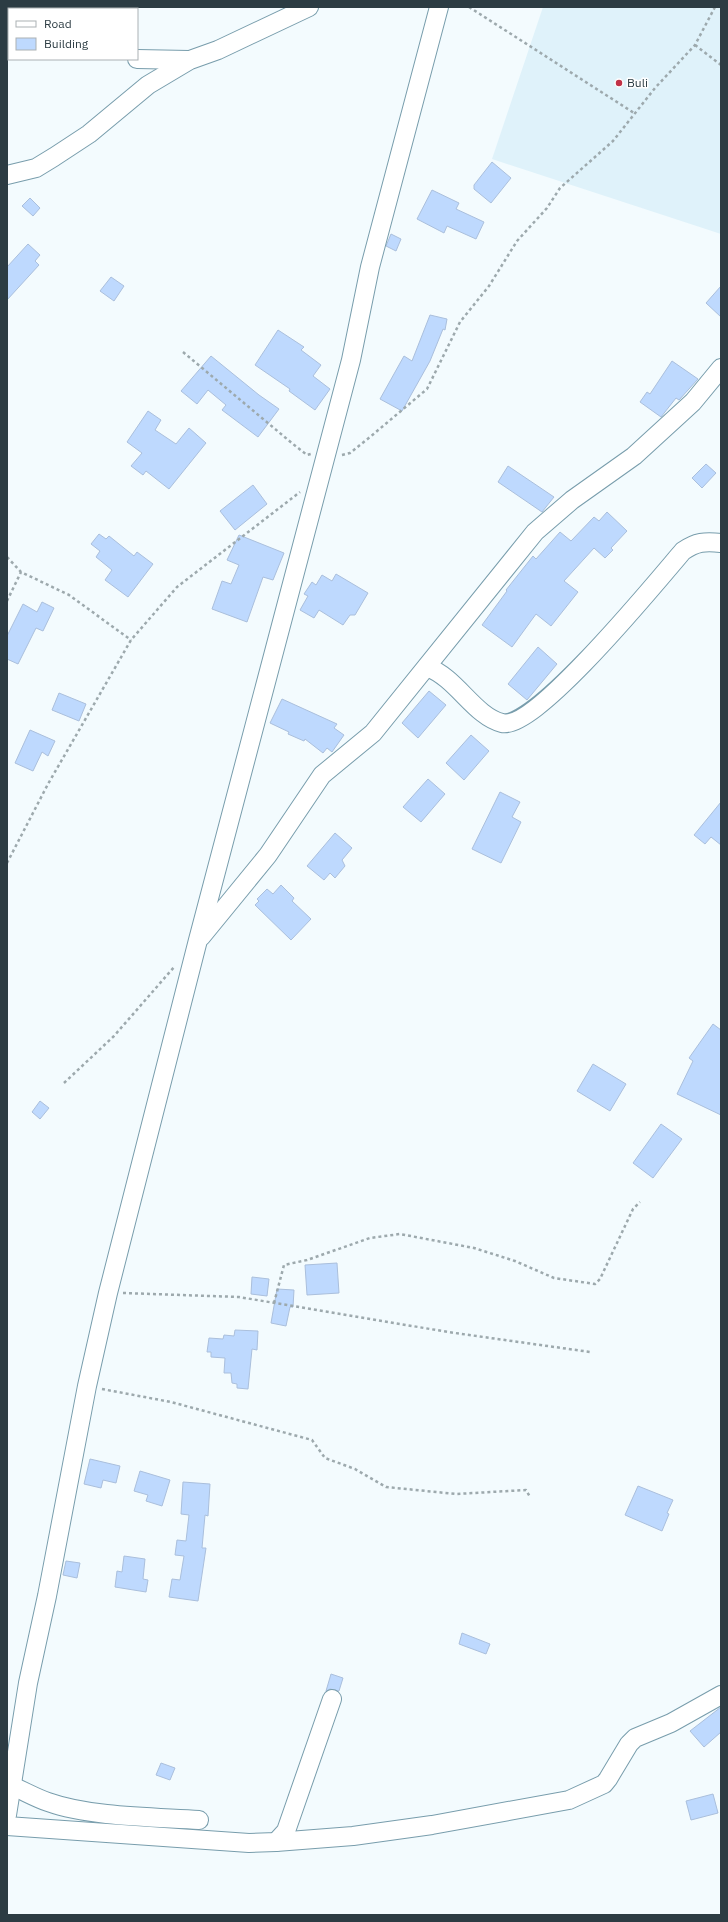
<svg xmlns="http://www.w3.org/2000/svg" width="728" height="1922" font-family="'IBM Plex Sans',sans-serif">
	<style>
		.built { fill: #dff2fa }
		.building { fill: #bed9fe; stroke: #aabfdc }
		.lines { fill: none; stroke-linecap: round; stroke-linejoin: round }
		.minor-casing { stroke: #789dac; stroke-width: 20 }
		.path { stroke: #9da9ad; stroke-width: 2.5; stroke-dasharray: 3 3; stroke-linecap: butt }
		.minor { stroke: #fff; stroke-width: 18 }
		.poi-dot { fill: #c13146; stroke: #fff; stroke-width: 1.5 }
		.labels { text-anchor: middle; stroke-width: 3; stroke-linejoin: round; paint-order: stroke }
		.poi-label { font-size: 12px; fill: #2c3c43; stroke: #fff; text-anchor: start }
	</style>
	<rect width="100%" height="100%" fill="#f3fbfe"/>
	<!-- built -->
	<path class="built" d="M543 7H721V234L492 159Z"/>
	<!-- building -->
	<g class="building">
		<path d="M492 162 511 178 491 203 474 189V185Z"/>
		<path d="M432 190 459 203 456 209 484 222 476 239 447 226 444 233 417 219Z"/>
		<path d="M30 198 40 208 33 216 22 206Z"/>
		<path d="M391 234 401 239 396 251 386 246Z"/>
		<path d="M28 244 40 255 35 261 39 265 7 300V267Z"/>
		<path d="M111 277 124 286 114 301 100 291Z"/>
		<path d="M721 286V317L706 303Z"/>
		<path d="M430 315 447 319 445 330 443 329 430 361 402 411 380 399 404 356 412 361Z"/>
		<path d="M278 330 304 347 301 350 321 365 313 376 330 389 315 410 289 391 290 389 255 365Z"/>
		<path d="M211 356 259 395 279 409 258 437 222 410 226 405 208 390 197 404 181 391Z"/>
		<path d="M672 361 698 379 679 400 676 398 661 417 640 402 647 392 650 394Z"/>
		<path d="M148 411 161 420 155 430 176 444 189 428 206 443 169 489 146 471 143 475 131 466 142 453 127 442Z"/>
		<path d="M706 464 716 473 702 488 692 478Z"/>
		<path d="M508 466 554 497 542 512 498 482Z"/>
		<path d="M253 485 267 504 235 530 220 511Z"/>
		<path d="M607 512 627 531 611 548 613 550 605 558 594 548 564 581 578 592 551 626 536 614 512 647 482 625 507 591 506 590 533 556 536 559 560 532 571 541 594 517 599 521Z"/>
		<path d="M99 534 106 539 109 536 134 556 137 552 153 564 128 597 105 580 112 570 96 557 100 551 91 544Z"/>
		<path d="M239 535 284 553 273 580 263 577 247 622 212 609 222 581 231 584 239 565 227 560Z"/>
		<path d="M336 574 368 593 355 615H350L343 625 319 610 314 618 300 610 308 596 304 594 312 582 316 585 322 575 332 581Z"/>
		<path d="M42 602 54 608 43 631 36 628 18 664 7 659V636L23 604 37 612Z"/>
		<path d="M538 647 557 664 527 700 508 684Z"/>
		<path d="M429 691 446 705 418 738 402 723Z"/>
		<path d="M59 693 86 704 79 721 52 710Z"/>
		<path d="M282 699 337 724 334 728 344 735 332 752 327 748 323 753 305 739 304 741 288 734 289 732 270 723Z"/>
		<path d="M30 730 55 741 48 756 42 752 33 771 15 763Z"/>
		<path d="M471 735 489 751 464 780 446 763Z"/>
		<path d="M428 779 445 794 421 822 403 807Z"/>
		<path d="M500 792 520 802 512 817 521 822 501 863 472 849Z"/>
		<path d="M721 802V845L711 837 705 844 694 835Z"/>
		<path d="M335 833 352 848 342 860 345 866 335 878 330 873 324 880 307 866Z"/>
		<path d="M281 885 294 898 292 901 311 919 291 940 255 905 259 901 257 899 267 889 273 894Z"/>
		<path d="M713 1024 721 1030V1115L677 1094 693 1061 689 1058Z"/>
		<path d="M593 1064 626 1084 610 1111 577 1091Z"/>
		<path d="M40 1101 49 1108 40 1119 32 1112Z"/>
		<path d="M661 1124 682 1139 653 1178 633 1163Z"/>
		<path d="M337 1263 339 1293 307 1295 305 1265Z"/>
		<path d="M252 1277 269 1279 267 1296 251 1294Z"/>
		<path d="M277 1289 294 1290 293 1307H290L286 1326 271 1323Z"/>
		<path d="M235 1330 258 1331 257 1350 252 1349 248 1389 237 1388V1384L232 1383 231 1373H224L225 1358 211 1357V1352H207L209 1338 223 1339 224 1335 234 1336Z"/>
		<path d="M90 1459 120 1466 116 1483 103 1480 101 1488 84 1484Z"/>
		<path d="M140 1471 170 1480 162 1506 146 1501 148 1495 134 1491Z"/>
		<path d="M183 1482 210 1484 208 1516 205 1515 202 1548H206L198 1601 169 1597 172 1579 180 1580 184 1556 175 1555 177 1540 186 1541 189 1515 181 1514Z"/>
		<path d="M638 1486 673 1500 667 1513 669 1514 662 1531 625 1515Z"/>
		<path d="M124 1556 145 1559 143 1579 148 1580 146 1592 115 1587 117 1571 122 1572Z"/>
		<path d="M66 1561 80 1563 77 1578 63 1575Z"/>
		<path d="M462 1633 490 1644 486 1654 459 1644Z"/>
		<path d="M331 1674 343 1678 339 1691 330 1689 326 1691Z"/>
		<path d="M721 1707V1732L704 1747 690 1731Z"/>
		<path d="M161 1763 175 1768 170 1780 156 1775Z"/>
		<path d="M713 1794 718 1813 691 1820 686 1801Z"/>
	</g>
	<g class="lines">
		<!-- minor casing -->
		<g class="minor-casing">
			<g id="minor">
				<path d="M137 59 189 60"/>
				<path d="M7 175 36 168 54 157 89 134 148 85 190 60 218 50 309 7"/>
				<path d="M427 667C457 678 474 716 502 723 535 731 658 580 683 551 696 542 705 541 721 543"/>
				<path d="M201 937 268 855 322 775 373 733 535 532 572 500 634 456 693 402 721 368"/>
				<path d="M12 1786C24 1791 36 1798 48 1802 90 1817 153 1817 199 1820"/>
				<path d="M7 1815 28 1683 47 1596 87 1386 108 1293 198 940 351 360 370 267 439 7"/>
				<path d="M7 1826 249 1843 276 1842 353 1836 432 1825 569 1800 604 1784 608 1779 629 1744 635 1738 671 1723 721 1695"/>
				<path d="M276 1842 286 1831 332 1699"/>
			</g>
		</g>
		<!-- path -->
		<g class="path">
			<path d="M469 7 634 113"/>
			<path d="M695 45 721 65"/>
			<path d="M183 352 293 444 307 455 311 454"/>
			<path d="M342 455 350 453 370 437 427 389 460 322 489 286 517 241 547 208 560 188 613 141 655 88 695 45 715 7"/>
			<path d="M7 557 21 572 69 595 131 640"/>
			<path d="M7 601 21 572"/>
			<path d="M7 863 48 784 131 640 177 587 300 492"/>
			<path d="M64 1083 114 1036 175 966"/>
			<path d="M123 1293 239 1297 448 1332 590 1352"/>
			<path d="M274 1303 284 1265 307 1260 370 1238 400 1234 474 1248 515 1261 554 1278 595 1284 600 1279 633 1209 640 1202"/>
			<path d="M102 1389 171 1402 312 1440 325 1458 355 1469 386 1487 456 1494 526 1490 530 1497"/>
		</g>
		<!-- minor -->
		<use href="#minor" class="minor"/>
	</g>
	<!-- markers -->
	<circle class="poi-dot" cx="619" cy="83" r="4"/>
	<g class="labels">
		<!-- poi labels -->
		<g class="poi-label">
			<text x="627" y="87">Buli</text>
		</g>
	</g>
	<!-- border -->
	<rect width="728" height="1922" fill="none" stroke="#2c3c43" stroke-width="16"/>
	<!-- legend -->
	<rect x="8" y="8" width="130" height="52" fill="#ffffff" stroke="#abb1b4"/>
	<rect x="16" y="21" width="20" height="6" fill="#ffffff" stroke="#abb1b4"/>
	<text x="44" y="28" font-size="12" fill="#2c3c43">Road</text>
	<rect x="16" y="38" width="20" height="12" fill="#bed9fe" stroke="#abb1b4"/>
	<text x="44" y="48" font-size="12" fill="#2c3c43">Building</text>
</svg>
